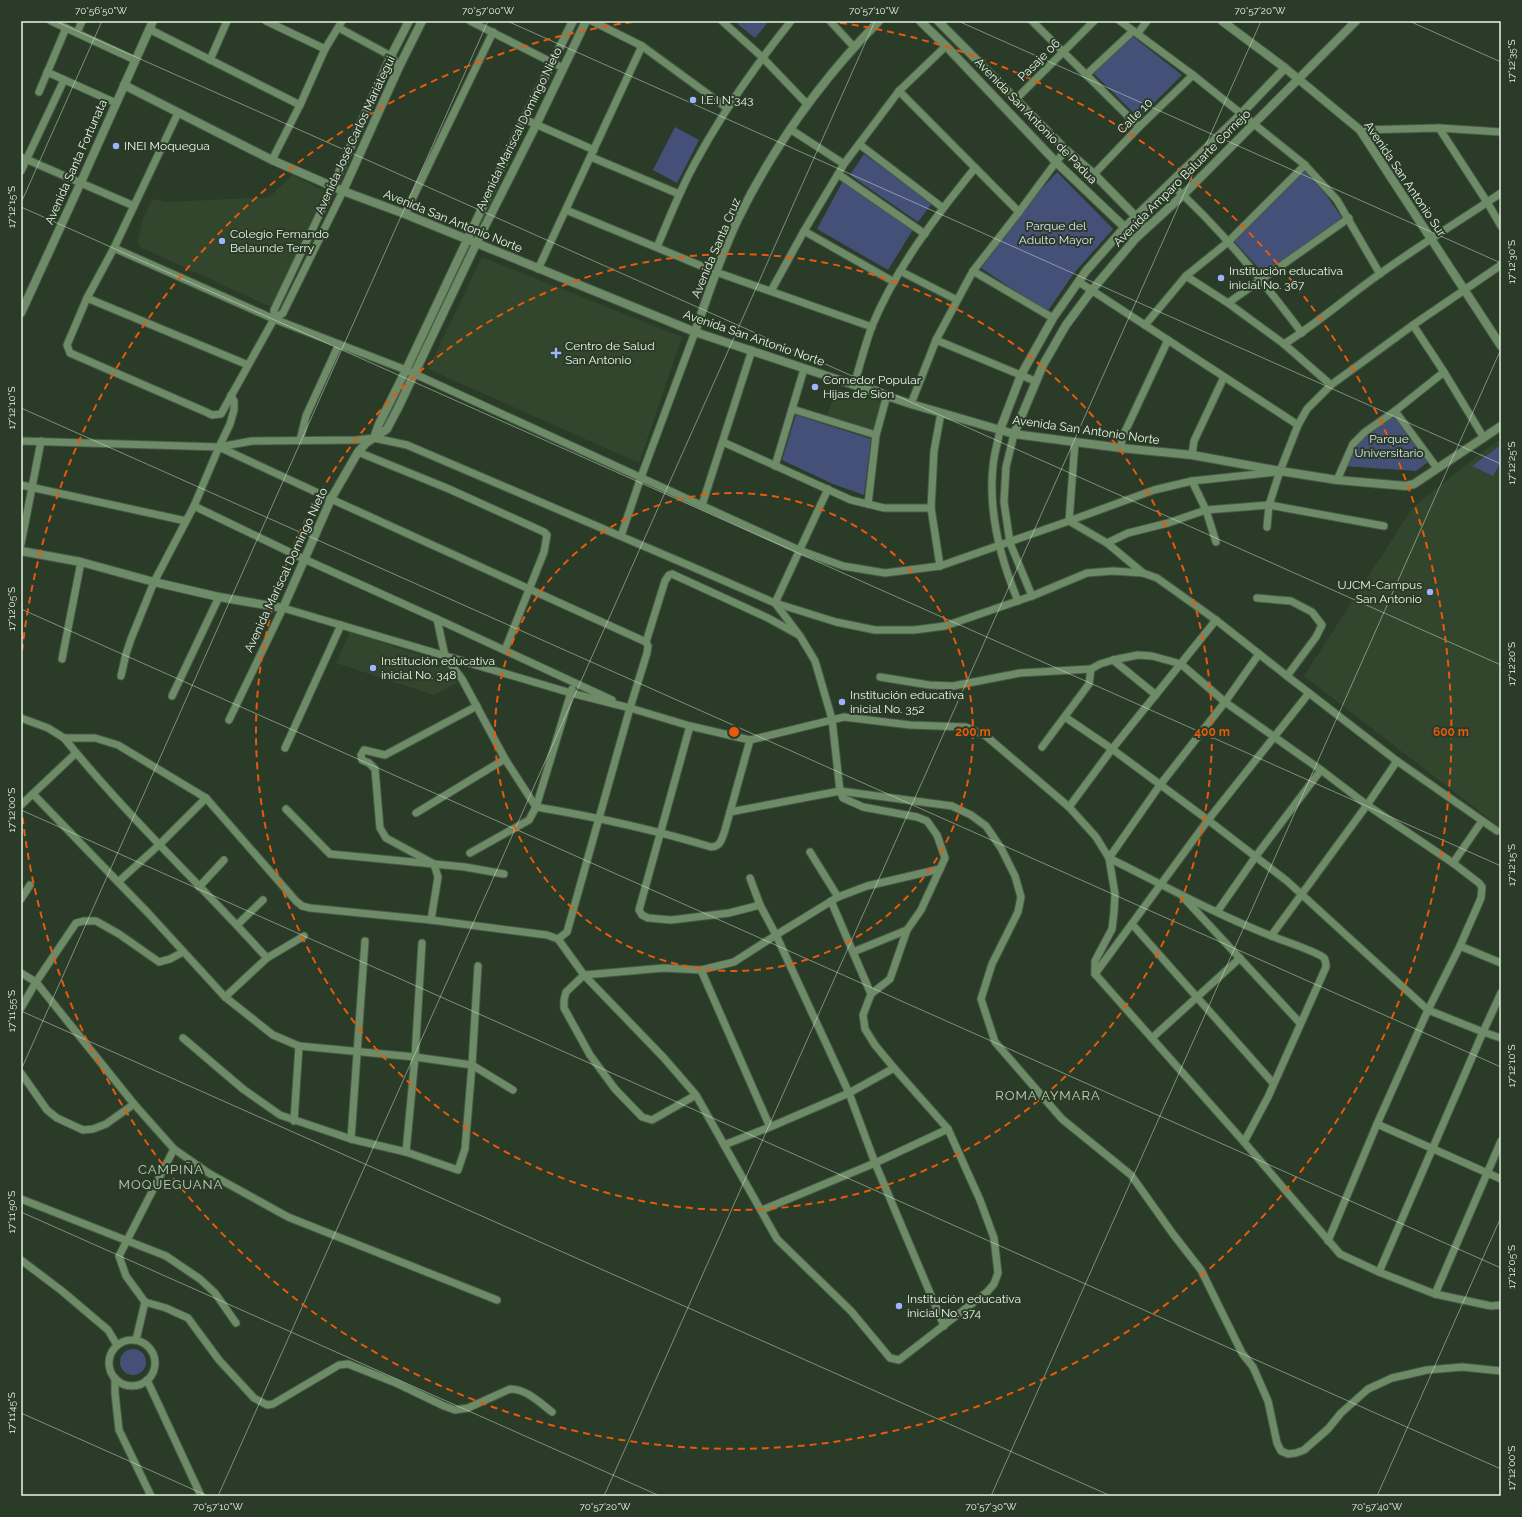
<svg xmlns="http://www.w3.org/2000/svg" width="1522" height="1517" font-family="Raleway,sans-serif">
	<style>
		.built { fill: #31462c }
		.green { fill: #445078 }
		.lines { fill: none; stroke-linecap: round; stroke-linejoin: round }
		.minor-casing { stroke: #495946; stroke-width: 9 }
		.tertiary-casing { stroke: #495946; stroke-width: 10 }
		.minor { stroke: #6c8b66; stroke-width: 7 }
		.tertiary { stroke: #6c8b66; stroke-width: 8 }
		.ticks { fill: none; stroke: #e9f4e7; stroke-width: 1; stroke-opacity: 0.45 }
		.ring { fill: none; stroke: #e8590c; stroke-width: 2; stroke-dasharray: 7 5 }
		.poi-dot { fill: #9db4fd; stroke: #2a3b27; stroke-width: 1.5 }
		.labels { text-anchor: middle; stroke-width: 4; stroke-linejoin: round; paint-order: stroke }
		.street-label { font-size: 12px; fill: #e9f4e7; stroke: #2a3b27 }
		.poi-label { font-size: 12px; fill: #e9f4e7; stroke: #2a3b27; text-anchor: start }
		.park-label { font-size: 12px; fill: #dbe1f1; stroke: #2a3b27 }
		.neighbourhood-label { font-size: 13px; letter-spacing: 1px; fill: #bed2b9; stroke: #2a3b27 }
		.centre { fill: #e8590c; stroke: #2a3b27; stroke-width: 2 }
		.ring-label { font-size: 12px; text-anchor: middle; font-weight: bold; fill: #e8590c; stroke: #2a3b27; stroke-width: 4; stroke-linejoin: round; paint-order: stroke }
		.neatline { fill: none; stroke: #e9f4e7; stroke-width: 1.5 }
		.ticks-label { font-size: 10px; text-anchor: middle; fill: #e9f4e7 }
	</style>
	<rect width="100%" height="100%" fill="#2a3b27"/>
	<!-- built -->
	<g class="built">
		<path d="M293 175 325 191 323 195 325 201 273 304 269 306 142 248 137 243 143 218 153 199 168 202 269 197Z"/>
		<path d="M482 257 682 337 639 463 428 369Z"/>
		<path d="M836 388 882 402 874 431 827 416Z"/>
		<path d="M1501 439V828L1304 676 1413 507 1481 453Z"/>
		<path d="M350 632 451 665 457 683 434 695 336 663Z"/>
	</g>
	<!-- green -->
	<g class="green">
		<path d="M734 21H769L755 38Z"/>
		<path d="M1131 35 1182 75 1139 118 1092 72Z"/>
		<path d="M675 127 699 140 677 183 653 170Z"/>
		<path d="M864 154 932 203 918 222 850 175Z"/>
		<path d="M1302 167 1326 195 1343 219 1264 274 1232 239Z"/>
		<path d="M1057 172 1113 229 1074 273 1047 312 981 268 1019 214Z"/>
		<path d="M844 179 914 228 888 270 817 229Z"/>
		<path d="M1395 414 1428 462 1416 471 1344 466 1354 445 1362 437Z"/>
		<path d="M796 415 871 439 864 495 833 484 782 460Z"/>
		<path d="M1501 445V462L1493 476 1472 466Z"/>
		<circle cx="133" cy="1362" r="13"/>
	</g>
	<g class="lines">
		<!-- minor casing -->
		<g class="minor-casing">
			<g id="minor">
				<path d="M51 21 135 60"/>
				<path d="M266 21 325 49"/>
				<path d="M470 21 563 68"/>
				<path d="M592 21 642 46 727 108"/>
				<path d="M722 21 762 57 807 104"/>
				<path d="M830 21 854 47"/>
				<path d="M1032 21 1139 127"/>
				<path d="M1120 21 1193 75 1305 165 1337 200 1380 274"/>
				<path d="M339 28 391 56 399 67"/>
				<path d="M149 29 300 105"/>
				<path d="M77 33 82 21"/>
				<path d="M1138 33 1147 21"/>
				<path d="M210 60 227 21"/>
				<path d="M47 72 116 103"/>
				<path d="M1086 75 1133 31"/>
				<path d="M899 91 1019 212"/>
				<path d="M39 92 66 28"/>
				<path d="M1016 99 1094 21"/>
				<path d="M178 113 114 248 87 298 67 345 70 353 206 412 212 415 221 414 274 319V310L333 186"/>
				<path d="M524 119 594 150"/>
				<path d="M1439 128 1487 202 1501 226"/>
				<path d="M790 129 844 164"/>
				<path d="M1360 130 1439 128 1501 132"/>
				<path d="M859 144 943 208"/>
				<path d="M21 157 134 206"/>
				<path d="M591 157 679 194"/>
				<path d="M272 160 300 105 325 49 342 21"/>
				<path d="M21 171 64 80"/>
				<path d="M838 174 925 234"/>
				<path d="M1094 174 1139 127 1193 75"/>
				<path d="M1170 183C1220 228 1262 280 1302 333"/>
				<path d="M566 210 716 272 872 327"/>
				<path d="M405 214 493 32"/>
				<path d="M804 231 894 282"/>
				<path d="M657 247C669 219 680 190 695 163 722 113 755 66 791 21"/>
				<path d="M114 248 274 319 406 370 799 550 843 566 885 573 940 566 1069 521 1075 442"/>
				<path d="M538 269 642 46"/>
				<path d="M900 271 957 300"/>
				<path d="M973 271 1053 318"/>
				<path d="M1186 276 1228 303 1284 344 1331 385"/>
				<path d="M1079 282 1298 425"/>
				<path d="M771 291 804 231 844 164 899 91 946 46"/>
				<path d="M87 298 248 365"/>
				<path d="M1228 303 1349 218"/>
				<path d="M274 319 283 313 343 191"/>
				<path d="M1145 325 1186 276 1228 242 1305 165"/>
				<path d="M1413 325 1444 372 1484 438"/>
				<path d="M936 340 1035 381"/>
				<path d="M1284 344C1318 323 1348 296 1381 273 1420 245 1461 220 1501 193"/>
				<path d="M854 385C860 365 865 345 872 326 896 268 936 216 975 168"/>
				<path d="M911 404 936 340 973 271 1019 212 1056 162 1066 150"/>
				<path d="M792 409 876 435"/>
				<path d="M1395 411 1437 468"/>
				<path d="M1000 430C998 442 994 454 993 466 988 513 1000 558 1018 601"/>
				<path d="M1014 434 1006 467 1004 502 1010 543 1032 596"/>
				<path d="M300 440 306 416 339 344"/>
				<path d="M21 441 219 447 252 441 356 440 374 438 407 445 688 565 775 603 836 622 875 630H914L945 626 1032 596 1087 573 1113 571 1143 573 1157 578 1216 620 1287 676 1397 761 1497 831"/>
				<path d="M723 442 851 500 884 508H931"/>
				<path d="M219 447 331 499 646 642 648 646 647 653 630 708 567 932 558 939"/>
				<path d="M1121 448 1122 438 1168 340"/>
				<path d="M358 452 449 489 544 532 547 535 544 552 505 650"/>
				<path d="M1192 455 1194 441 1224 377"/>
				<path d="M775 466 804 369"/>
				<path d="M1337 480 1353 444 1365 432 1395 411 1444 372"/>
				<path d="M1192 481 1206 510 1216 542"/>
				<path d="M21 485 186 521"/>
				<path d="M828 489 775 603 800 636 815 661 832 719 840 791 843 798 863 807 917 817 927 821 937 835 945 858 940 869"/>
				<path d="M868 504 876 435 887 395"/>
				<path d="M702 505 752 350"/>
				<path d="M194 506 304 559 437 619 612 700"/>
				<path d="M1267 527 1269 505 1280 471 1298 425 1307 409 1331 385 1413 325 1501 265"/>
				<path d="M621 536 641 477 695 332"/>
				<path d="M1107 543 1128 533 1168 523 1206 510 1269 505 1384 526"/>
				<path d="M21 544 41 441"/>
				<path d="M940 566 931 508 934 451 941 413"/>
				<path d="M1143 573 1107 543 1069 521 1154 490 1192 481 1276 472"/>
				<path d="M1257 598 1291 601 1312 612 1322 625 1316 637 1287 676"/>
				<path d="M437 619 445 656 462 679 505 759 536 807C596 817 652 829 711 847 721 847 722 838 725 830L750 740"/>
				<path d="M646 642 665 581 669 575 672 574 768 618 797 634"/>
				<path d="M62 659 81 562"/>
				<path d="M1113 660 1156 695"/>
				<path d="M121 676 126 654 131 639 154 582 194 506 219 447 230 424 234 410V401L231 395"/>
				<path d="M880 677 929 685 953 686 1020 673 1091 669"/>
				<path d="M172 696 219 597"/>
				<path d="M1065 717 1112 749 1208 820 1287 881 1428 1010 1483 1032 1501 1038"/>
				<path d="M21 718 48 728 64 738C127 816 200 884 267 958"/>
				<path d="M229 720 283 608 571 693 630 708 690 726 750 740 844 717 910 725 966 727 986 736 1069 807 1096 837 1109 858 1115 894 1114 912 1112 929 1095 961V974L1244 1142 1340 1254 1379 1272 1435 1294 1491 1306 1501 1305"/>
				<path d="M690 726 639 910 642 915 648 918 671 920 729 913 760 905 776 935 849 1093 894 1068"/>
				<path d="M64 738H95L118 745 206 798 296 901 302 906 310 908 431 920 547 935 558 939 584 975 664 1058 696 1095 777 1239 851 1311 890 1358 899 1360 987 1292 994 1284 998 1273 994 1238 980 1200 948 1129 894 1068 875 1045 865 1029 863 1015 871 994 890 979 907 930 921 910 940 869 867 886 838 897 776 935 734 962 701 970 664 968 584 975 566 992 564 1000V1008L590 1055 615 1089 642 1117 652 1120 696 1095"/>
				<path d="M1042 747 1089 684 1091 669 1100 664 1113 660 1138 655 1152 656 1181 664 1225 702 1321 770 1367 805 1453 863 1482 821"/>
				<path d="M285 748 341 625"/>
				<path d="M33 794 149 914 225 997 273 1035 299 1046 415 1057 472 1065 513 1090"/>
				<path d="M21 805 76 753"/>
				<path d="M1069 807 1112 749 1216 620"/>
				<path d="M286 809 330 854 465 867 504 874"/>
				<path d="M730 812 840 791 952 806 971 815 986 826 1001 848 1015 876 1021 897 1018 912 992 964 981 999 995 1042 1062 1119 1131 1175 1173 1234 1201 1270 1242 1353 1253 1367 1268 1401 1277 1443 1281 1451 1288 1454 1296 1453 1304 1450 1328 1429 1341 1413 1368 1389 1392 1378 1427 1370 1462 1367 1501 1371"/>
				<path d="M416 813 505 759"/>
				<path d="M810 852 838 897"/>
				<path d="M470 853 529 820 536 807 572 689"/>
				<path d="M1109 858C1163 885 1217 915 1274 937 1284 941 1318 952 1324 958 1326 961 1326 964 1326 967L1268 1097 1244 1142"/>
				<path d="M1109 858 1160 785 1225 702 1259 654"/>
				<path d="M750 878 760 905"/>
				<path d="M118 882 159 845 206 798"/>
				<path d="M199 887 224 860"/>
				<path d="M1183 897 1300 1023"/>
				<path d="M21 899 30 885"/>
				<path d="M831 901 871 994"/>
				<path d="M1217 912 1256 856 1321 770"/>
				<path d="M431 920 438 877 434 864 386 838 380 828 375 769 369 763 362 760 361 755 364 750 385 755 477 706"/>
				<path d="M1132 924 1273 1083"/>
				<path d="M237 925 263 900"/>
				<path d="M1271 936 1367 805 1397 761"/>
				<path d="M1460 946 1501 963"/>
				<path d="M853 952 907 930"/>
				<path d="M701 970 770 1127 849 1093 875 1163 944 1326"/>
				<path d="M21 973 36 982 134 1104 174 1149 210 1174 288 1217 497 1300"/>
				<path d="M1095 974 1208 820 1309 693"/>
				<path d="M225 997 267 958 304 936"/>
				<path d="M21 1008 36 982 76 923 84 921H96L119 934 159 962 170 959 183 952"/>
				<path d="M183 1038 243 1089 280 1115 351 1139 406 1152 458 1170 465 1149 472 1065 478 966"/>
				<path d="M1152 1038 1240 958"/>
				<path d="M21 1073 47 1110 57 1118 83 1130 93 1129 106 1124 134 1104"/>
				<path d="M294 1121 299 1046"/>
				<path d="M1377 1124 1501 1179"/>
				<path d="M351 1139 365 941"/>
				<path d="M724 1145 770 1127"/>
				<path d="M174 1149 119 1256 126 1276 145 1302 166 1308 188 1318 219 1360 254 1398 267 1405 273 1404 339 1365 348 1364 396 1383 444 1406 455 1410 468 1408 510 1389C527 1389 540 1403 552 1412"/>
				<path d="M406 1152 415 1057 422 943"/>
				<path d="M21 1199 166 1256 200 1279 215 1293 236 1323"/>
				<path d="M762 1210 875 1163 948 1129"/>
				<path d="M1328 1241 1377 1124 1428 1010 1460 946 1481 898 1482 887 1479 883 1453 863"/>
				<path d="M21 1260 62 1291 108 1330 117 1345"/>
				<path d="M1379 1272 1483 1032 1501 993"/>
				<path d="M1435 1294 1501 1141"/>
				<path d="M136 1340 145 1302"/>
				<circle cx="132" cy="1363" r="23"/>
				<path d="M115 1378V1393L119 1430 151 1496"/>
				<path d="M147 1380 201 1496"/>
			</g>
		</g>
		<!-- tertiary casing -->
		<g class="tertiary-casing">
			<g id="tertiary">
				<path d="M920 21 946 46 1056 162 1136 238"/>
				<path d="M938 21 1066 150 1094 174 1146 227"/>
				<path d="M1222 21 1285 68 1360 130 1501 346"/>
				<path d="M124 85 272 160 343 191 405 214 695 332 911 404 1014 434 1121 448 1192 455 1280 471 1337 480 1406 486 1414 484 1501 426"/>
				<path d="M333 186 391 56 409 21"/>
				<path d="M343 191 399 67 422 21"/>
				<path d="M21 313 81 182 153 21"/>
				<path d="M695 332C708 295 720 257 737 221 773 147 821 80 879 21"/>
				<path d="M1000 430 1021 375 1053 318 1086 271 1125 227 1242 113 1285 68"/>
				<path d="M1014 434 1043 365 1066 325 1092 290 1136 238 1183 195 1356 21"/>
				<path d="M374 438 379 424 406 370 524 119 573 21"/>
				<path d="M21 551 81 562 154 582 219 597 283 608 331 499 358 452 366 443 387 429 398 408 476 244 536 125 586 21"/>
			</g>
		</g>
		<!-- minor -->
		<use href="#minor" class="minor"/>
		<!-- tertiary -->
		<use href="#tertiary" class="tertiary"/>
	</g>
	<!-- ticks -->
	<path class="ticks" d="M55 21 1501 665M507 21 1501 464M958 21 1501 263M1409 21 1501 62M21 203 102 21M21 207 1501 866M21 408 1501 1067M21 609 1501 1268M21 810 1501 1469M21 1011 1111 1496M21 1070 488 21M21 1212 660 1496M21 1413 208 1496M218 1496 875 21M604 1496 1261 21M991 1496 1501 349M1377 1496 1501 1217"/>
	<!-- distance rings -->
	<g class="ring">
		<circle cx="734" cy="732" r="239"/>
		<circle cx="734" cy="732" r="478"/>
		<path d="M22 651A717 717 0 0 1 640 21M828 21A717 717 0 1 1 22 813"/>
	</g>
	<!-- markers -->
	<g class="poi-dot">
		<circle cx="693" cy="100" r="4"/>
		<circle cx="116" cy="146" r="4"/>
		<circle cx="222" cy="241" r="4"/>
		<circle cx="1221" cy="278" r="4"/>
		<path d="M554 347h4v4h4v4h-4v4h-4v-4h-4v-4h4z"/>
		<circle cx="815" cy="387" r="4"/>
		<circle cx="1430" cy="592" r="4"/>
		<circle cx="373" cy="668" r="4"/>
		<circle cx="842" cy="702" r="4"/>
		<circle cx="899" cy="1306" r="4"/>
	</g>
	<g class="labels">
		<!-- street labels -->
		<g class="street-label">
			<text transform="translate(1039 60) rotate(-45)" y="4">Pasaje 06</text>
			<text transform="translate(1135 116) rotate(-45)" y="4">Calle 10</text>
			<text transform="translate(1036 121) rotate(46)" y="4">Avenida San Antonio de Padua</text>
			<text transform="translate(519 129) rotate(-64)" y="4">Avenida Mariscal Domingo Nieto</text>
			<text transform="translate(355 135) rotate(-65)" y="4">Avenida José Carlos Mariátegui</text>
			<text transform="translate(76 162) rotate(-66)" y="4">Avenida Santa Fortunata</text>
			<text transform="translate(1182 178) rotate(-45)" y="4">Avenida Amparo Baluarte Cornejo</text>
			<text transform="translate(1405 179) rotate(56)" y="4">Avenida San Antonio Sur</text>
			<text transform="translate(453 221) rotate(22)" y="4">Avenida San Antonio Norte</text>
			<text transform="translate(716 248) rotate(-67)" y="4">Avenida Santa Cruz</text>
			<text transform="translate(754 338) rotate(19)" y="4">Avenida San Antonio Norte</text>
			<text transform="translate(1086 430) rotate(8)" y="4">Avenida San Antonio Norte</text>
			<text transform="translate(286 570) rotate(-65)" y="4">Avenida Mariscal Domingo Nieto</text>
		</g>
		<!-- poi labels -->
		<g class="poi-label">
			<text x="701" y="104">I.E.I N°343</text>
			<text x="124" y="150">INEI Moquegua</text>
			<text x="230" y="238">Colegio Fernando<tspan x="230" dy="14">Belaunde Terry</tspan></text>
			<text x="1229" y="275">Institución educativa<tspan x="1229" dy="14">inicial No. 367</tspan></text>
			<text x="565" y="350">Centro de Salud<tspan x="565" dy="14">San Antonio</tspan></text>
			<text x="823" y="384">Comedor Popular<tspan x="823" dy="14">Hijas de Sion</tspan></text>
			<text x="1422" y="589" text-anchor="end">UJCM-Campus<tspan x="1422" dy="14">San Antonio</tspan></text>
			<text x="381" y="665">Institución educativa<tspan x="381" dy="14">inicial No. 348</tspan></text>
			<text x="850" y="699">Institución educativa<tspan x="850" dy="14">inicial No. 352</tspan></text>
			<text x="907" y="1303">Institución educativa<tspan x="907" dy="14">inicial No. 374</tspan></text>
		</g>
		<!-- park labels -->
		<g class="park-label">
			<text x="1056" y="230">Parque del<tspan x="1056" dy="14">Adulto Mayor</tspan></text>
			<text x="1389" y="443">Parque<tspan x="1389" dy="14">Universitario</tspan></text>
		</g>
		<!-- neighbourhood labels -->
		<g class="neighbourhood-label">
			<text x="1048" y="1100">ROMA AYMARA</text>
			<text x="171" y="1174">CAMPIÑA<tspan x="171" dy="15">MOQUEGUANA</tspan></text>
		</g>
	</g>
	<circle cx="734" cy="732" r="6" class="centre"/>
	<g class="ring-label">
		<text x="973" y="736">200 m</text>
		<text x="1212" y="736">400 m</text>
		<text x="1451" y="736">600 m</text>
	</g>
	<!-- border -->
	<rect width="1522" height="1517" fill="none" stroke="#2a3b27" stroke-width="44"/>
	<rect x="22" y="22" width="1478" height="1473" class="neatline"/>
	<g class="ticks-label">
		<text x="101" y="14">70°56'50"W</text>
		<text x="488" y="14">70°57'00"W</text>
		<text x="874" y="14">70°57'10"W</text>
		<text x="1260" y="14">70°57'20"W</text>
		<text transform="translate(1511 61) rotate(-90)" y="4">17°12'35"S</text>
		<text transform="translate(11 207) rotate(-90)" y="4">17°12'15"S</text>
		<text transform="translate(1511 262) rotate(-90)" y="4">17°12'30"S</text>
		<text transform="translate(11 408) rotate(-90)" y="4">17°12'10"S</text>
		<text transform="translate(1511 463) rotate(-90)" y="4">17°12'25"S</text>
		<text transform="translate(11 609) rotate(-90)" y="4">17°12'05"S</text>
		<text transform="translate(1511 664) rotate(-90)" y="4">17°12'20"S</text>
		<text transform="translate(11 810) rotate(-90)" y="4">17°12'00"S</text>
		<text transform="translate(1511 865) rotate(-90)" y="4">17°12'15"S</text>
		<text transform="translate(11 1011) rotate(-90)" y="4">17°11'55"S</text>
		<text transform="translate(1511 1066) rotate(-90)" y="4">17°12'10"S</text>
		<text transform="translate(11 1212) rotate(-90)" y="4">17°11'50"S</text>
		<text transform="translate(1511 1267) rotate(-90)" y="4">17°12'05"S</text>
		<text transform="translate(11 1413) rotate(-90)" y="4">17°11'45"S</text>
		<text transform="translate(1511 1468) rotate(-90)" y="4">17°12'00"S</text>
		<text x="218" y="1510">70°57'10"W</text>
		<text x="605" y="1510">70°57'20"W</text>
		<text x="991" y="1510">70°57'30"W</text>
		<text x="1377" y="1510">70°57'40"W</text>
	</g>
</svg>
